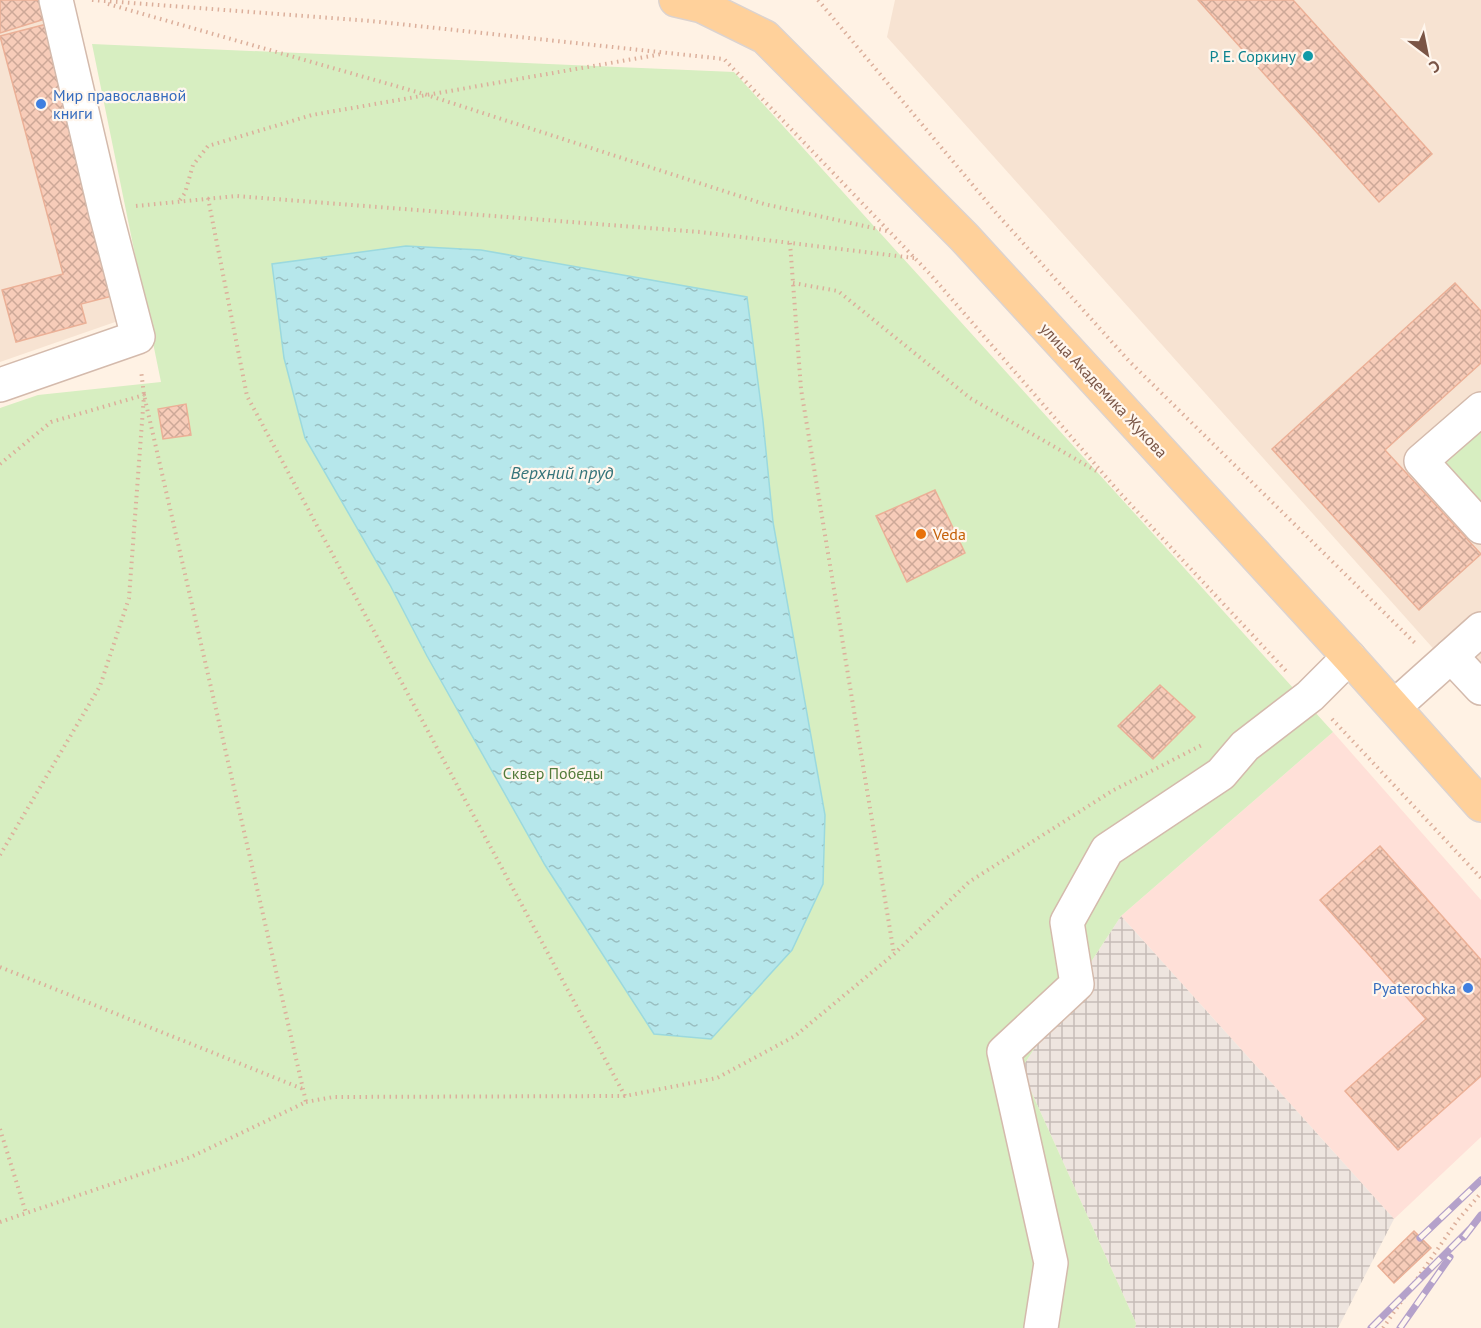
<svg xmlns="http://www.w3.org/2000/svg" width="1481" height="1328" font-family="'PT Sans',sans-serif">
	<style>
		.residential { fill: #f7e3d2 }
		.commercial { fill: #ffe0d8 }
		.industrial { fill: url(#industrial-grid) }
		.green { fill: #d7eec1 }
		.water { fill: url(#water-ripples); stroke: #9bd9de; stroke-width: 1.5 }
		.building { fill: url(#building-cross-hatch); stroke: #ebb097; stroke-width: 1.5 }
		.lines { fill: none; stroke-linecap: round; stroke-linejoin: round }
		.minor-casing { stroke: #d4baac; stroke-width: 36 }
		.major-casing { stroke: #dcd3cf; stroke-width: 36 }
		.path { stroke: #dcaf9b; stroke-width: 4; stroke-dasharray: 1.5 4.5; stroke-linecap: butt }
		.minor { stroke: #fff; stroke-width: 33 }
		.major { stroke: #ffd19b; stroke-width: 33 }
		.rail-casing { stroke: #b4a1ca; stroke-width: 7 }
		.rail { stroke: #fff6ed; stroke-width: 4.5; stroke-dasharray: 14; stroke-linecap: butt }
		.culture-dot { fill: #0f9aa8; stroke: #fff6ed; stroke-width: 2 }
		.shop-dot { fill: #3f7fe0; stroke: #fff6ed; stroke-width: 2 }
		.food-dot { fill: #e8710a; stroke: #fff6ed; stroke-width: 2 }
		.labels { text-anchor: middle; stroke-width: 4.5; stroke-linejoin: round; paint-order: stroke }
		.culture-label { font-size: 16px; fill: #0d838f; stroke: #fff6ed; text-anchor: end }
		.shop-label { font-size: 16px; fill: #366cbe; stroke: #fff6ed; text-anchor: start }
		.street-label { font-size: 16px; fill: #7a5546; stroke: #fff6ed }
		.food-label { font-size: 16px; fill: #c56008; stroke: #fff6ed; text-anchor: start }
		.park-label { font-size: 16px; fill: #537b3b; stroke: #fff6ed }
		.water-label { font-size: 18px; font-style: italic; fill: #35747a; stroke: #fff6ed }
	</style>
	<defs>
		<pattern id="industrial-grid" width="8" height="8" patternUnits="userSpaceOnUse" patternTransform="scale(1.5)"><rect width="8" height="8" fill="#eee5df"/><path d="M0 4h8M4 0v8" fill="none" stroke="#c6bcb7"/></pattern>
		<pattern id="water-ripples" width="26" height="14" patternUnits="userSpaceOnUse" patternTransform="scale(1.5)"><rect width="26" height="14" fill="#b6e7eb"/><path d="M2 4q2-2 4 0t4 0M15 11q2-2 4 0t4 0" fill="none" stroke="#99bec0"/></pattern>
		<pattern id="building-cross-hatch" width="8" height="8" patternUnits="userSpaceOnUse" patternTransform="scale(1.5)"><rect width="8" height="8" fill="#f7ccb9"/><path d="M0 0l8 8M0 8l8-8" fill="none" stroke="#cda898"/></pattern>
	</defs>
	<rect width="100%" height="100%" fill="#fff2e4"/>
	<!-- residential -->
	<g class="residential">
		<path d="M0 0H62L141 313 0 362Z"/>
		<path d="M895 0H1481V702L887 37Z"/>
	</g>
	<!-- commercial -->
	<path class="commercial" d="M1333 732 1481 900V1137L1394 1219 1121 916Z"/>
	<!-- industrial -->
	<path class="industrial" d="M1121 916 1394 1219 1338 1328H1135L1136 1323 1021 1069Z"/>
	<!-- green -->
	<g class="green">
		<path d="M92 44 734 72 1333 732 1121 916 1021 1069 1136 1323 1135 1328H0V408L38 395 161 382Z"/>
		<path d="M1481 420V516L1433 464Z"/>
	</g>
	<!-- water -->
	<path class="water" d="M406 246 481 250 747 297 763 421 773 522 825 815 823 884 792 950 711 1039 654 1034 545 865 427 656 390 585 305 438 284 358 272 264Z"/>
	<!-- building -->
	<g class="building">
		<path d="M0 0H39L45 19 0 33Z"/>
		<path d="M1198 0H1293L1432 154 1379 202Z"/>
		<path d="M47 24 120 294 81 304 86 323 16 342 2 290 63 274 0 36Z"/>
		<path d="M1455 283 1481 311V363L1385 450 1481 554 1419 610 1272 449Z"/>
		<path d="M186 404 191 435 163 439 158 409Z"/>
		<path d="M935 490 965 553 907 582 876 516Z"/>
		<path d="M1160 685 1195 717 1153 759 1118 726Z"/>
		<path d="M1380 846 1481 960V1076L1398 1150 1345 1091 1426 1019 1320 900Z"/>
		<path d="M1414 1231 1431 1248 1394 1283 1378 1266Z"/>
	</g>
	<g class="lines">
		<!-- minor casing -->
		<g class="minor-casing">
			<g id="minor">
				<path d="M0 385 138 337 105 210 56 0"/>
				<path d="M1481 409 1421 461 1481 527"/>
				<path d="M1451 656 1481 688"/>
				<path d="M1394 707 1481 629"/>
				<path d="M1041 1328 1051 1263 1004 1052 1077 984 1067 922 1107 850 1221 774 1245 746 1310 696 1349 657"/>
			</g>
		</g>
		<!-- major casing -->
		<g class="major-casing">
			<path id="major" d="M676 0 702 6 765 37 964 237 1349 657 1481 805"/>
		</g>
		<!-- path -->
		<g class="path">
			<path d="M92 0 371 21 724 59 930 274 1120 493 1287 672"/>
			<path d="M818 0 997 214 1129 361 1417 645"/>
			<path d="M108 4 424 94 764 204 887 231"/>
			<path d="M208 198 247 396 625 1096"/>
			<path d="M180 200 185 193 193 165 208 146 312 115 662 54"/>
			<path d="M136 206 236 196 700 232 914 258"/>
			<path d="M790 243 801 389 894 954"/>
			<path d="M793 283 838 291 970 398 1100 473"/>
			<path d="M0 464 51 422 144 395 129 598 100 686 0 855"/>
			<path d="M1332 719 1481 878"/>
			<path d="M0 967 303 1089"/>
			<path d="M306 1102 333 1097 625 1096 717 1078 795 1036 894 954 969 882 1112 791 1202 745"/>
			<path d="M0 1129 26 1213"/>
			<path d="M0 1222 191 1157 306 1102 144 395 141 370"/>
			<path d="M1383 1328 1457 1221 1481 1193"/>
		</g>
		<!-- minor -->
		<use href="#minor" class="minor"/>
		<!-- major -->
		<use href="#major" class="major"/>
		<!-- rail casing -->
		<g class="rail-casing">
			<g id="rail">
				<path d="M1464 1237 1481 1215"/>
				<path d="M1420 1238 1481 1180"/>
				<path d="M1371 1328 1469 1230"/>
				<path d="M1400 1328 1450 1257"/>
			</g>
		</g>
		<!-- rail -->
		<use href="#rail" class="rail"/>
	</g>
	<!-- markers -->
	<circle class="culture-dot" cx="1308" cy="56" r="6"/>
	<g class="shop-dot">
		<circle cx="41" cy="104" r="6"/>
		<circle cx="1468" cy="988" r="6"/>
	</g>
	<circle class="food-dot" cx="921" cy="534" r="6"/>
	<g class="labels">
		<!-- culture labels -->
		<g class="culture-label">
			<text x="1296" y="62">Р. Е. Соркину</text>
		</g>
		<!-- shop labels -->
		<g class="shop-label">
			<text x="53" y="101">Мир православной<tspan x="53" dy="18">книги</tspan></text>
			<text x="1456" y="994" text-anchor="end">Pyaterochka</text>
		</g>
		<!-- street labels -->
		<g class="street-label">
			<text transform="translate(1104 390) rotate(47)" y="6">улица Академика Жукова</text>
		</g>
		<!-- food labels -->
		<g class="food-label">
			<text x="933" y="540">Veda</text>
		</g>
		<!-- park labels -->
		<g class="park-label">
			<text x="553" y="779">Сквер Победы</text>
		</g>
		<!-- water labels -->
		<g class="water-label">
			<text x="562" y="479">Верхний пруд</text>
		</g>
	</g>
	<!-- north arrow -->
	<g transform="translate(1427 54) rotate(148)" stroke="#fff6ed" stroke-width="4.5" paint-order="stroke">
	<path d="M0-4.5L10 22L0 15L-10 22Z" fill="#7a5546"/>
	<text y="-9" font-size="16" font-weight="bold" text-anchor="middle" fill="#7a5546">С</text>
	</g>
</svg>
